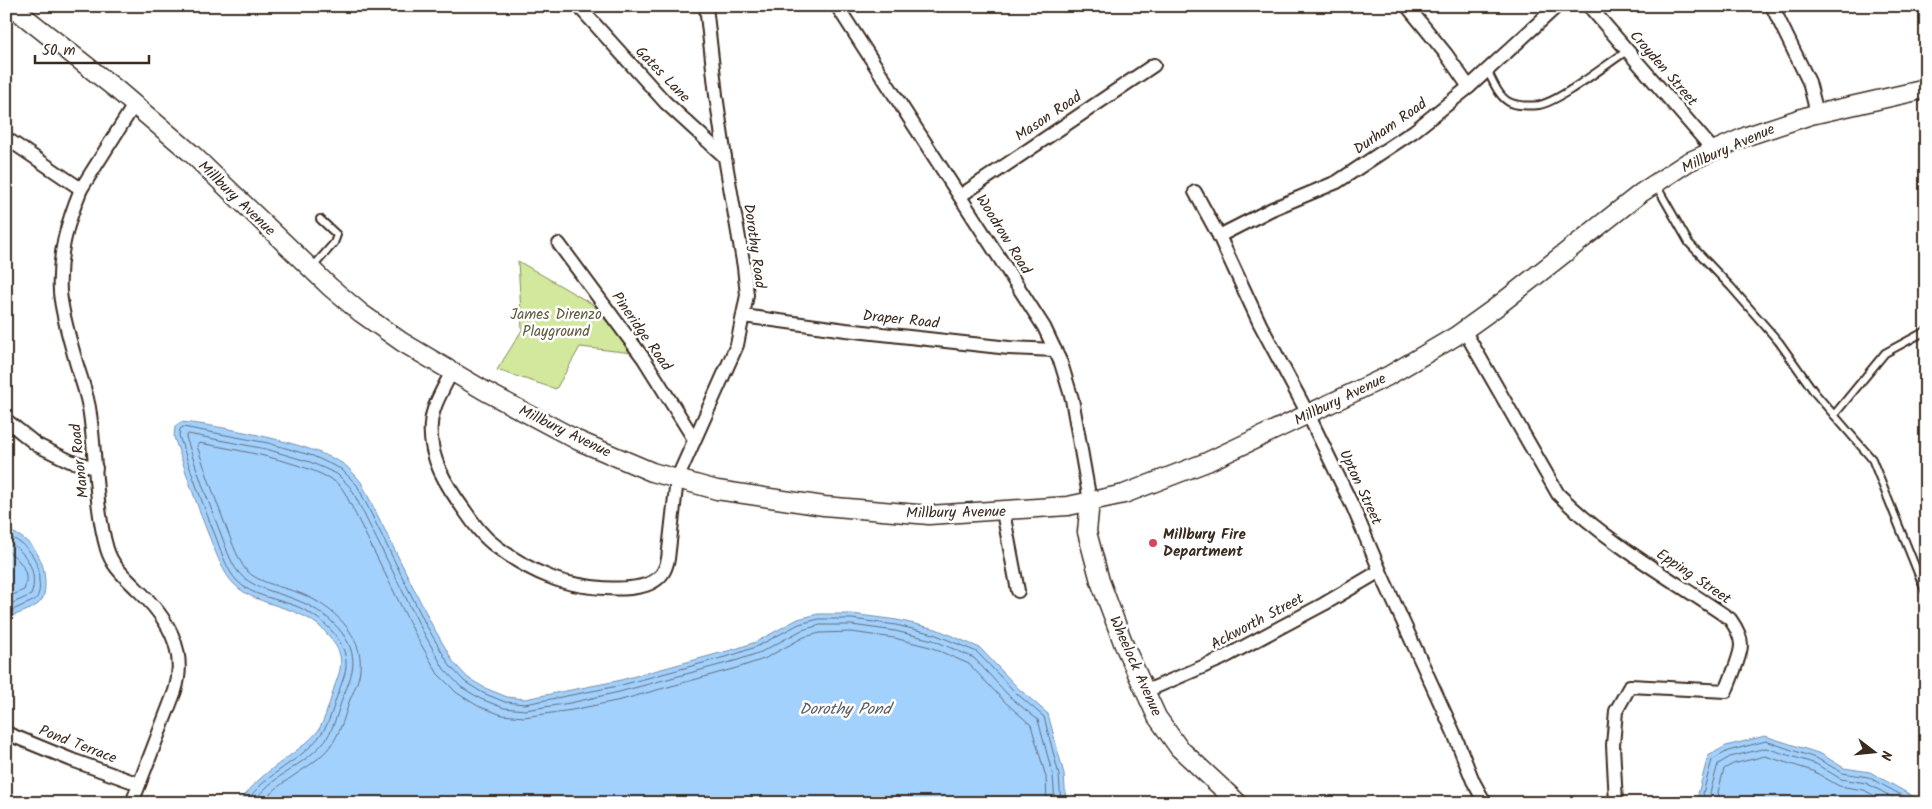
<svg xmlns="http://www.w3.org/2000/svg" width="1932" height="809" font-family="Kalam,sans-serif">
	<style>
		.green { fill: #d1e89d; stroke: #86895e }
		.water { fill: #a2d1fe; stroke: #798ea4 }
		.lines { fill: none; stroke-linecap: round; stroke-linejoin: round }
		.shore { stroke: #646d78; stroke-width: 1 }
		.lane-casing { stroke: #3b2a1e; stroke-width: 10 }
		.street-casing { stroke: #3b2a1e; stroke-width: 16 }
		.secondary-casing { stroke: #3b2a1e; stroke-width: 21 }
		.lane { stroke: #fff; stroke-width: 6 }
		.street { stroke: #fff; stroke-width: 12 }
		.secondary { stroke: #fff; stroke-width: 18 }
		.poi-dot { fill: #d1495b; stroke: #fff; stroke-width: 2 }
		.labels { text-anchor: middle; stroke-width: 5; stroke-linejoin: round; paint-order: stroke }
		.street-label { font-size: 15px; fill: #3b2a1e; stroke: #fff }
		.park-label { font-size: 15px; fill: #605a3e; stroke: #fff }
		.poi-label { font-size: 15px; font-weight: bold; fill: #3b2a1e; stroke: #fff; text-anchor: start }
		.water-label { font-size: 16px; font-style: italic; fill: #5a5c61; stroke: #fff }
	</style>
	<rect width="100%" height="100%" fill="#fff"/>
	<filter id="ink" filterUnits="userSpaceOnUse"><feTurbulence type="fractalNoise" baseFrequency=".02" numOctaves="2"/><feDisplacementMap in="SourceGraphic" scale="10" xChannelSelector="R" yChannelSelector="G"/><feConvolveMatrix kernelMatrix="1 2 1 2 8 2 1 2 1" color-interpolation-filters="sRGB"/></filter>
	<g filter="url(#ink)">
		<!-- green -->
		<path class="green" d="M518 261 592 304 633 353 580 347 556 389 497 370 522 330Z"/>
		<!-- water -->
		<g class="water">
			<path d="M181 422C219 425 314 444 345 465 351 470 356 476 361 482L431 623 454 663 468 678 485 688 507 697 525 699 617 681 735 649 756 642 798 619 818 614H852L897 620 936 629 980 648 1018 688 1048 714 1064 774 1066 803H240C253 781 272 769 292 754 301 747 311 740 318 731 326 718 330 700 335 685 343 664 344 655 329 636 303 603 258 609 234 584 223 573 217 555 211 541 197 507 186 472 174 437L175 426Z"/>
			<path d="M6 529C31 540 44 555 45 582 45 589 45 599 38 604 29 611 17 614 6 618Z"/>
			<path d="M1765 736 1821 754 1844 768 1870 772 1925 803H1701L1698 794 1708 756 1726 746Z"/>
		</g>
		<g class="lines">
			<!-- shore -->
			<g class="shore">
				<path d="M6 535C27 544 39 557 39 581 40 587 40 594 35 600L6 613"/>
				<path d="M6 541C27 551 39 573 31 595L6 606"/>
				<path d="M6 550C20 559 31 572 24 590L6 598"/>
				<path d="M246 803C265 772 303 761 321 734 329 724 332 711 336 699 339 689 345 677 346 667 348 638 319 616 296 606 278 599 251 596 237 581 227 570 222 554 217 540 203 506 191 471 179 436L180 429 183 427 268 443 313 456 341 469 357 485 426 625 450 666 465 682 483 693 505 702 525 704 618 686 736 654 758 646 799 624 819 619H852L896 625 934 634 977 652 1015 692 1044 717 1059 775 1061 803"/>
				<path d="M253 803C271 774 308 765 327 738 334 726 338 712 342 699 346 690 350 680 352 671 359 638 324 611 299 601 281 593 258 590 243 577 232 568 227 550 222 537 209 504 197 471 186 437L188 434 266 449 310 462 337 474 351 488 421 628 444 669 461 687 481 699 504 708 525 710 570 703 619 692 738 660 761 652 802 630 820 625H852L895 631 933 640 974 658 1010 697 1038 720 1053 776 1055 803"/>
				<path d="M262 803C281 777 317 768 334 741 341 729 345 716 349 702 353 692 359 681 360 670 364 634 331 606 302 594 285 587 259 584 246 570 238 559 233 545 228 532 217 504 207 475 197 446L199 443C234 449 305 462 334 481 339 484 342 488 345 493L414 632 438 674 457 693 478 706 502 715 524 717 572 710 621 700 740 667 764 659 804 637 820 633 851 632 894 638 930 647 969 664 1005 702 1031 725 1046 777 1047 803"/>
				<path d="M1706 803 1703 793 1712 760 1728 751 1766 741 1818 759 1843 773 1868 777 1916 803"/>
				<path d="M1712 803 1710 793 1718 764 1730 757 1766 748 1816 764 1841 779 1866 783 1903 803"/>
				<path d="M1720 803 1718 792 1724 769 1733 764 1765 756 1813 771 1839 786 1864 790 1887 803"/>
			</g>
			<!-- lane casing -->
			<g class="lane-casing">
				<g id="lane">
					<path d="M1487 70C1493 81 1498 96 1509 102 1516 106 1531 106 1539 105 1559 102 1608 63 1627 51"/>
					<path d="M1656 185 1689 243 1731 287 1779 342 1815 393 1872 459 1926 593"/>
					<path d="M312 268 334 243 337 235 320 219"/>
					<path d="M1834 415 1885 353 1926 331"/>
				</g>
			</g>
			<!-- street casing -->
			<g class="street-casing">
				<g id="street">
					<path d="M837 6 1044 327 1061 363 1072 399 1090 501"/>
					<path d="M1407 6 1446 54 1469 87"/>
					<path d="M1589 6 1714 151"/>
					<path d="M1772 6 1809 82 1817 113"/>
					<path d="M582 10 665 102 725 157"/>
					<path d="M6 138 81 189"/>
					<path d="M1195 192 1219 236 1260 324 1308 414 1353 507 1383 578 1453 731 1473 781 1485 803"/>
					<path d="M960 196 1154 65"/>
					<path d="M1219 236 1272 209 1337 182 1414 131 1469 87 1557 6"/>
					<path d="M559 244 644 359 694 439"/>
					<path d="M743 316 846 330 1009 348 1055 350"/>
					<path d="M1464 330 1558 494C1608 544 1672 579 1730 619 1735 626 1741 635 1741 645 1741 656 1730 680 1726 691L1630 686 1616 711 1613 745 1616 803"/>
					<path d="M452 371C444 388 432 406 431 424 428 457 446 485 465 511 474 524 483 537 497 547 513 559 531 570 550 577 573 587 636 596 657 579 664 574 666 567 668 559L677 479 737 345 747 295 744 267 725 158 716 95 706 6"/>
					<path d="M6 420 37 445 70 461 96 468"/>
					<path d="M1003 512 1018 591"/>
					<path d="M1144 692 1221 659 1324 604 1380 571"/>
					<path d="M6 733 72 760 139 784"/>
					<path d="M132 803 175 691C188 649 166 616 136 588 124 576 112 566 107 549 95 509 96 456 90 414 88 396 81 379 76 362 70 340 62 315 60 292 58 255 67 223 81 189L134 105"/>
				</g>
			</g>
			<!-- secondary casing -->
			<g class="secondary-casing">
				<g id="secondary">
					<path d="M11 6 116 89 192 154 330 287 361 313 402 342 485 391 579 441 652 472 717 490 824 506 929 515 1068 506 1124 494 1207 462 1388 376 1456 336 1495 308 1641 193 1688 162 1747 136 1811 115 1926 89"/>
					<path d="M1090 501 1087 532 1100 581 1124 645 1157 717 1179 748 1238 803"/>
				</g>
			</g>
			<!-- lane -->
			<use href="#lane" class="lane"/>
			<!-- street -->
			<use href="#street" class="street"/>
			<!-- secondary -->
			<use href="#secondary" class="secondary"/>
		</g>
	</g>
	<!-- markers -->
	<circle class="poi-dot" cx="1153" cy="543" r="5"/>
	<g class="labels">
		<!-- street labels -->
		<g class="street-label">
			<text transform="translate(1664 68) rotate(49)" y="5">Croyden Street</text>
			<text transform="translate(663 74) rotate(46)" y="5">Gates Lane</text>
			<text transform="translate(1048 116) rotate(-34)" y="5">Mason Road</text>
			<text transform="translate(1390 126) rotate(-35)" y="5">Durham Road</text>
			<text transform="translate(1728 148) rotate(-24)" y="5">Millbury Avenue</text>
			<text transform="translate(237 198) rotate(44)" y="5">Millbury Avenue</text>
			<text transform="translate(1004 234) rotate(58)" y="5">Woodrow Road</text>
			<text transform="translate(755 246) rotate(82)" y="5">Dorothy Road</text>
			<text transform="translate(901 319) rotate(6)" y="5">Draper Road</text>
			<text transform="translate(642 331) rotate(55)" y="5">Pineridge Road</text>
			<text transform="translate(1340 399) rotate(-26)" y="5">Millbury Avenue</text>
			<text transform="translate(565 431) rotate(26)" y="5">Millbury Avenue</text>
			<text transform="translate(79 461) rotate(-96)" y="5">Manor Road</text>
			<text transform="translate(1361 487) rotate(65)" y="5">Upton Street</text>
			<text transform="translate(956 512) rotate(-1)" y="5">Millbury Avenue</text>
			<text transform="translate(1694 576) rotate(34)" y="5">Epping Street</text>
			<text transform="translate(1257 621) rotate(-28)" y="5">Ackworth Street</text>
			<text transform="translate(1136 666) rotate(66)" y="5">Wheelock Avenue</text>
			<text transform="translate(78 744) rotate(21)" y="5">Pond Terrace</text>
		</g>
		<!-- park labels -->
		<g class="park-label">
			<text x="556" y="319">James Direnzo<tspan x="556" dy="17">Playground</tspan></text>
		</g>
		<!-- poi labels -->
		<g class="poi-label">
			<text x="1163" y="539">Millbury Fire<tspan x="1163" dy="17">Department</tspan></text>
		</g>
		<!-- water labels -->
		<g class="water-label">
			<text x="845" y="714">Dorothy Pond</text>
		</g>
	</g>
	<!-- margin -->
	<rect width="1932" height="809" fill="none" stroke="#fff" stroke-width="25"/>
	<rect x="12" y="12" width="1907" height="784" fill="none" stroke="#3b2a1e" stroke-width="2" filter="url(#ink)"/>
	<!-- north arrow -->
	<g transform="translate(1874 752) rotate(106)" stroke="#ffffff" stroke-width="4" paint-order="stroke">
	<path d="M0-4L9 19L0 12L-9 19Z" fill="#3b2a1e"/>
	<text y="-8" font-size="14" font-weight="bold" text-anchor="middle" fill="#3b2a1e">N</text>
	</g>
	<!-- scale -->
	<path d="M35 55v8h114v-8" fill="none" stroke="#3b2a1e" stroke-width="2.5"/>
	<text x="42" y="55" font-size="15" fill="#3b2a1e" stroke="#ffffff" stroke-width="4" paint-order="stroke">50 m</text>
</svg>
